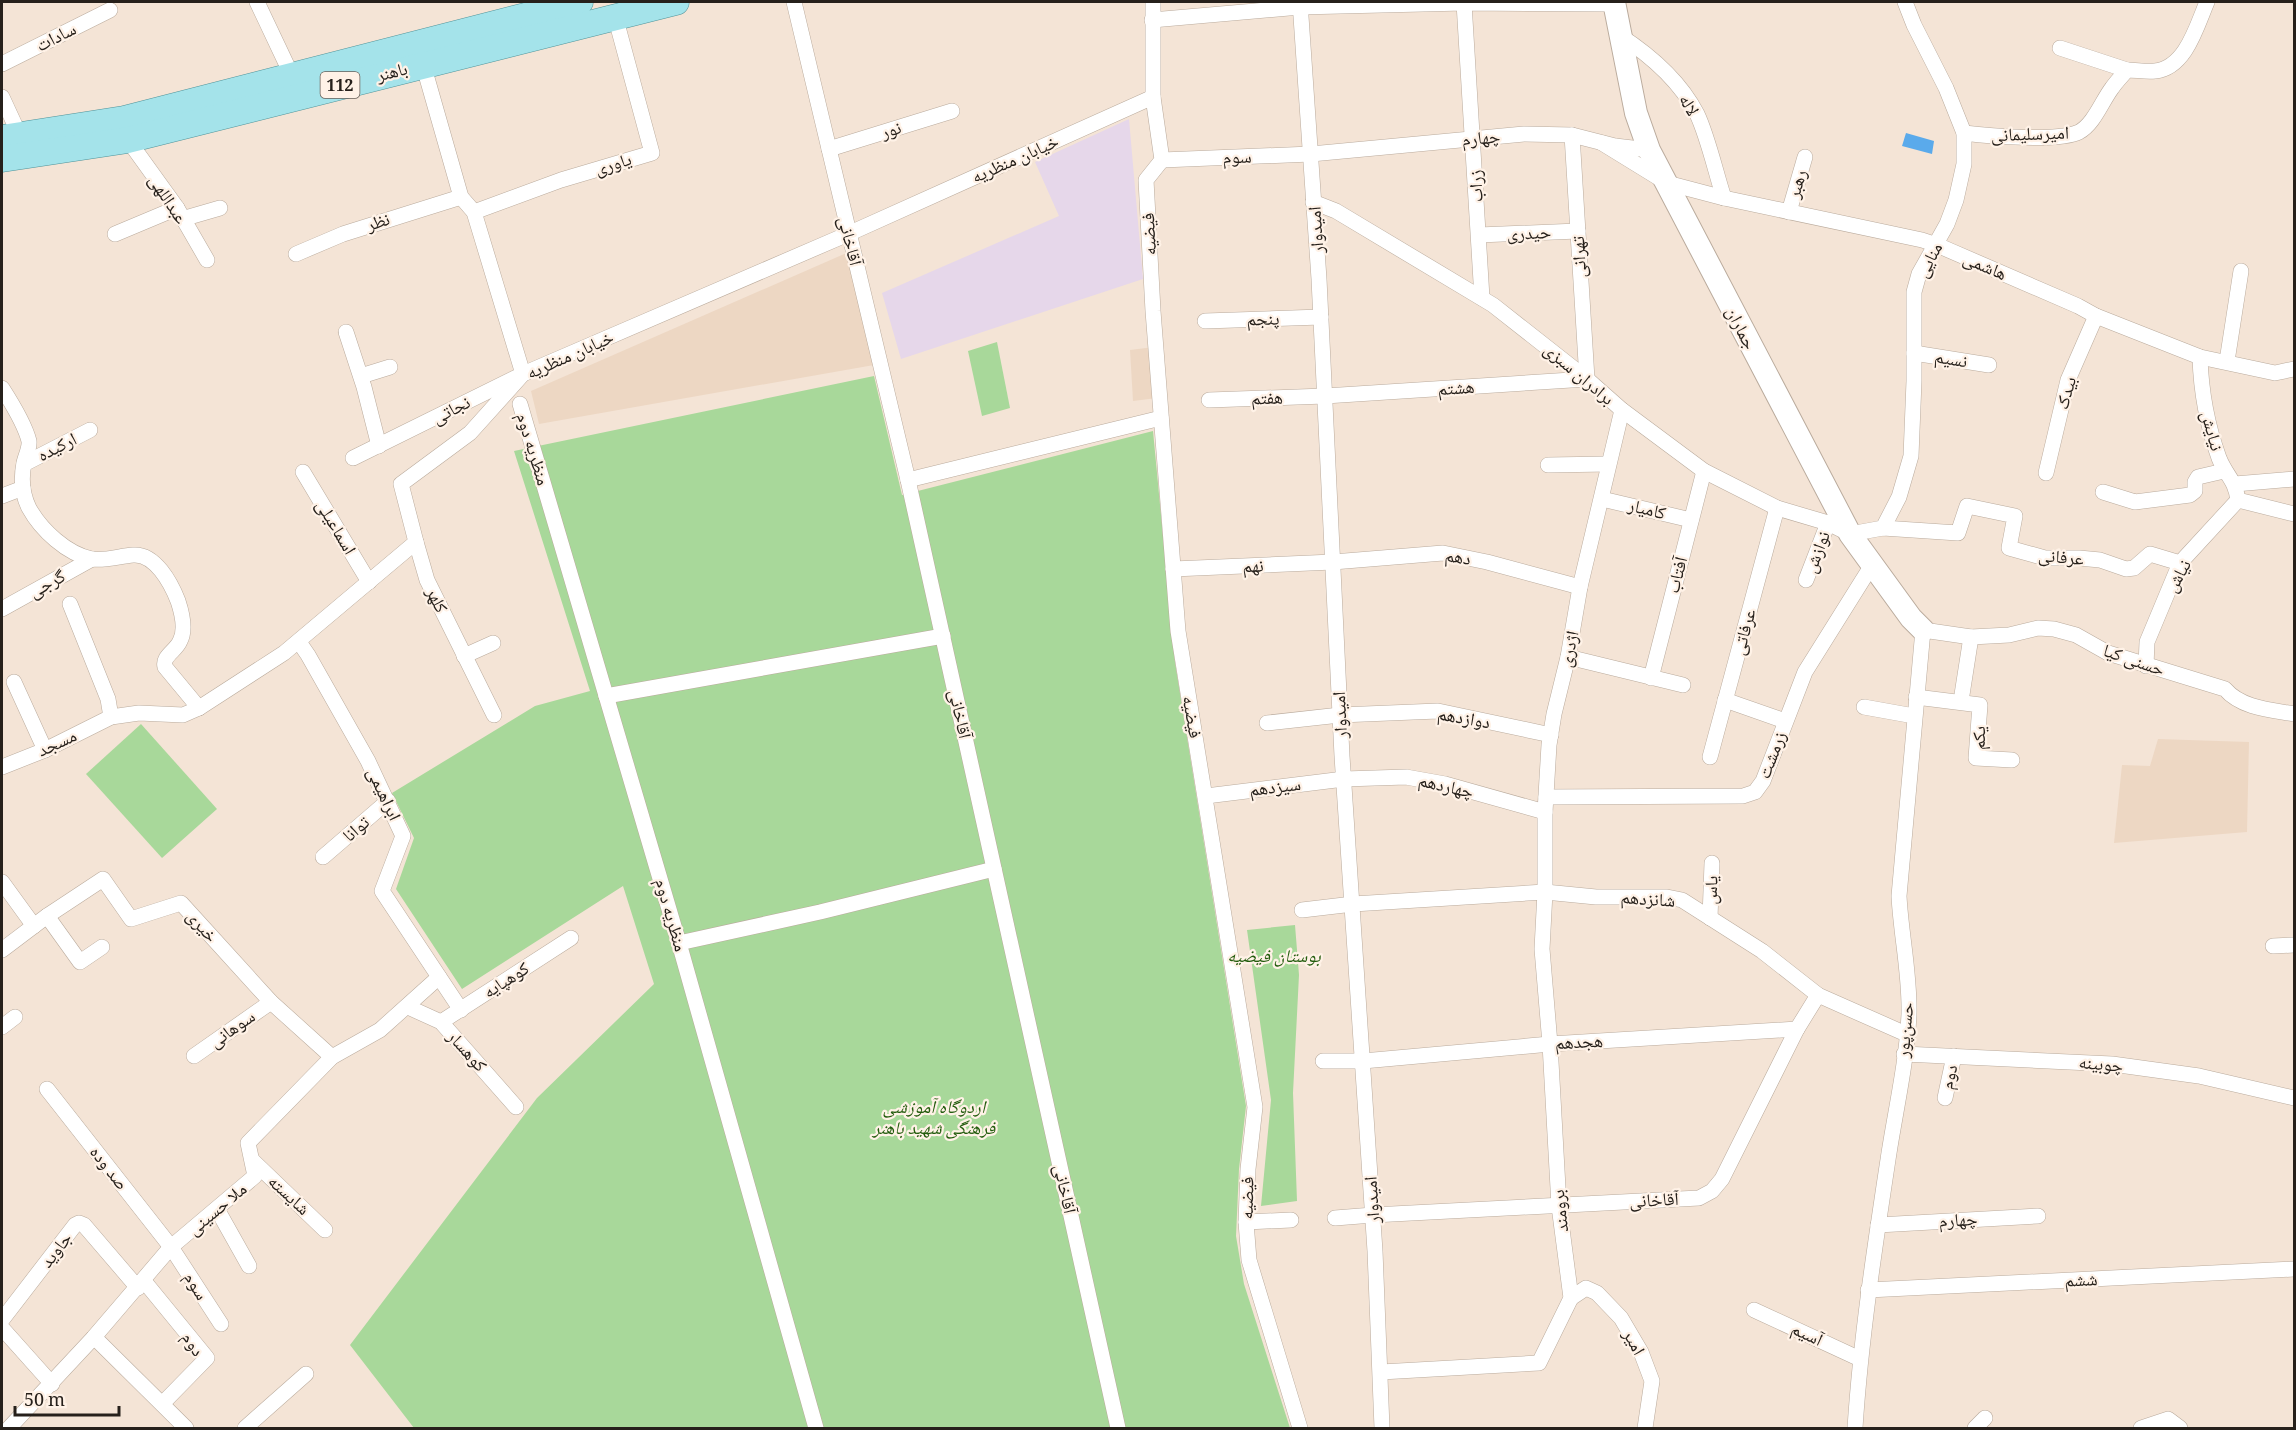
<svg xmlns="http://www.w3.org/2000/svg" width="2296" height="1430" font-family="Georgia,'Noto Naskh Arabic',serif">
	<style>
		.built { fill: #edd7c3 }
		.education { fill: #e6d7ea }
		.green { fill: #a8d89a }
		.water { fill: #5aaaeb }
		.lines { fill: none; stroke-linecap: round; stroke-linejoin: round }
		.street-casing { stroke: #baab9d; stroke-width: 16 }
		.secondary-casing { stroke: #baab9d; stroke-width: 24 }
		.primary-casing { stroke: #509298; stroke-width: 27 }
		.street { stroke: #fff; stroke-width: 15 }
		.secondary { stroke: #fff; stroke-width: 22 }
		.primary { stroke: #a4e3ea; stroke-width: 26 }
		.labels { text-anchor: middle; stroke-width: 4.5; stroke-linejoin: round; paint-order: stroke }
		.shield { fill: #fff2e7; stroke: #675f58; stroke-width: 1.5 }
		.shield-label { font-size: 16px; font-weight: bold; fill: #26201b }
		.street-label { font-size: 18px; fill: #26201b; stroke: #fff2e7 }
		.park-label { font-size: 18px; font-style: italic; fill: #235c0d; stroke: #fff2e7 }
	</style>
	<rect width="100%" height="100%" fill="#f4e4d6"/>
	<!-- built -->
	<g class="built">
		<path d="M851 251 874 365 539 424 531 391Z"/>
		<path d="M1154 347 1157 398 1133 401 1130 350Z"/>
		<path d="M2158 739 2249 742 2247 832 2114 843 2122 765 2150 766Z"/>
	</g>
	<!-- education -->
	<path class="education" d="M1129 119 1143 279 901 359 882 293 1059 216 1035 162Z"/>
	<!-- green -->
	<g class="green">
		<path d="M997 342 1010 408 982 416 968 351Z"/>
		<path d="M874 376 902 495 1153 431 1175 662 1246 1106 1239 1169 1236 1236 1244 1284 1290 1428H414L350 1345 537 1098 654 984 623 886 462 989 396 889 414 838 392 793 535 706 590 691 514 451Z"/>
		<path d="M141 724 217 809 162 858 86 774Z"/>
		<path d="M1295 925 1299 975 1293 1093 1297 1201 1261 1206 1271 1100 1247 930Z"/>
	</g>
	<!-- water -->
	<path class="water" d="M1906 133 1934 141 1932 154 1902 146Z"/>
	<g class="lines">
		<!-- street casing -->
		<g class="street-casing">
			<g id="street">
				<path d="M257 2 292 76"/>
				<path d="M794 2 908 480 1118 1428"/>
				<path d="M1153 2V97L1162 160 1146 180 1153 311 1178 631 1255 1107 1248 1169 1246 1222 1249 1260 1300 1428"/>
				<path d="M1300 2 1319 279 1342 756 1375 1251 1382 1428"/>
				<path d="M1464 3 1482 298"/>
				<path d="M1152 20 1300 7 1464 3 1614 4"/>
				<path d="M1619 35C1650 55 1680 81 1697 114 1708 137 1716 174 1724 198"/>
				<path d="M2060 48 2127 70"/>
				<path d="M2 64 110 10"/>
				<path d="M2 97 20 136"/>
				<path d="M1964 133C1988 136 2059 142 2079 132 2094 124 2102 101 2112 88 2116 82 2122 76 2127 70 2136 70 2146 72 2155 71 2186 68 2197 25 2207 2"/>
				<path d="M1572 135 1587 379"/>
				<path d="M128 140 177 208 207 260"/>
				<path d="M1602 143 1667 183 1724 198 1922 240 1937 245 2078 306 2096 316 2200 357 2275 373 2294 369"/>
				<path d="M829 149 952 111"/>
				<path d="M1162 160 1311 154 1524 134 1572 135 1615 146 1649 150"/>
				<path d="M1313 202 1336 211 1493 305 1587 379 1622 410 1704 471 1777 508 1828 523 1850 534 1883 528 1958 533 1967 506 2015 516 2009 548 2045 558H2079L2100 560 2126 569 2134 568 2150 554 2180 563"/>
				<path d="M474 212 561 180 652 153 615 16"/>
				<path d="M1789 212 1805 157"/>
				<path d="M182 219 220 208"/>
				<path d="M115 234 177 208"/>
				<path d="M1479 235 1578 231"/>
				<path d="M296 254 343 234 461 197"/>
				<path d="M1205 321 1321 317"/>
				<path d="M346 332 364 387 379 446"/>
				<path d="M1914 353 1989 365"/>
				<path d="M2200 357C2201 391 2207 425 2219 458 2226 476 2235 479 2238 500"/>
				<path d="M2227 361 2241 271"/>
				<path d="M361 376 390 367"/>
				<path d="M2 388C11 402 25 425 29 441 30 448 25 457 24 463 21 478 22 494 29 508 41 530 67 554 92 559 105 561 120 556 133 555 155 553 171 583 178 601 182 613 186 630 180 641 176 651 162 656 165 667L199 708"/>
				<path d="M1209 400 1325 396 1587 379"/>
				<path d="M520 404 679 943 816 1428"/>
				<path d="M353 458 523 374 474 212 461 197 423 64"/>
				<path d="M24 464 90 430"/>
				<path d="M1548 465 1608 464"/>
				<path d="M303 472 369 582"/>
				<path d="M2046 473 2068 380 2096 316"/>
				<path d="M908 480 1161 418"/>
				<path d="M2235 484 2294 479"/>
				<path d="M2103 492 2135 502 2190 495 2195 491V482L2198 477 2224 471"/>
				<path d="M2 496 23 488"/>
				<path d="M1602 499 1691 520"/>
				<path d="M2238 500 2294 514"/>
				<path d="M1883 528 1899 497 1911 456 1914 381V292L1919 274 1947 224 1956 200 1964 164V133L1946 88 1914 25 1905 2"/>
				<path d="M416 542 427 580 494 715"/>
				<path d="M1173 569 1333 562 1443 553 1487 562 1580 587"/>
				<path d="M1806 580 1828 523"/>
				<path d="M70 604 108 699 111 717"/>
				<path d="M2 609 92 559"/>
				<path d="M299 642 308 655 368 761 403 836 382 891 461 1010"/>
				<path d="M464 656 493 643"/>
				<path d="M1568 657 1683 685"/>
				<path d="M2146 666 2147 642 2180 563 2238 500"/>
				<path d="M1651 678 1704 471"/>
				<path d="M14 682 45 750"/>
				<path d="M606 696 943 636"/>
				<path d="M1916 697 1980 705 1976 758 2012 760"/>
				<path d="M1725 700 1785 721"/>
				<path d="M1961 701 1971 637"/>
				<path d="M1864 707 1914 716"/>
				<path d="M1267 723 1340 715 1438 711 1551 735"/>
				<path d="M1710 757 1777 508"/>
				<path d="M2 767 45 750 111 717 139 713 183 715 199 708 284 653 416 542 401 484 470 433 523 374 848 234 1153 97"/>
				<path d="M1206 796 1344 779 1406 777 1445 784 1545 812"/>
				<path d="M1546 797 1743 796 1755 792 1763 781 1805 672 1872 565"/>
				<path d="M323 857 388 801"/>
				<path d="M2 882 34 926"/>
				<path d="M1302 910 1353 904 1545 892 1596 897H1667L1682 900 1762 951 1818 995 1906 1034"/>
				<path d="M47 916 80 962 102 947"/>
				<path d="M1710 918 1712 863"/>
				<path d="M679 943 820 912 994 869"/>
				<path d="M2273 946 2294 945"/>
				<path d="M2 950 47 916 103 879 131 919 181 903 271 1002 332 1057"/>
				<path d="M408 1007 441 1022 516 1107"/>
				<path d="M441 1022 571 938"/>
				<path d="M2 1027 15 1017"/>
				<path d="M1904 1054 2112 1064 2199 1076 2294 1098"/>
				<path d="M194 1056 271 1002"/>
				<path d="M1323 1061H1363L1550 1044 1797 1029"/>
				<path d="M47 1089 171 1247 221 1324"/>
				<path d="M1945 1098 1954 1056"/>
				<path d="M253 1161 325 1230"/>
				<path d="M217 1209 249 1266"/>
				<path d="M1335 1218 1373 1215 1699 1198 1712 1191 1722 1179 1797 1029 1818 995"/>
				<path d="M1246 1222 1291 1220"/>
				<path d="M1878 1225 2038 1216"/>
				<path d="M144 1281 207 1358 162 1404"/>
				<path d="M1868 1290 2294 1269"/>
				<path d="M1571 1298 1586 1288 1597 1293 1621 1318 1641 1352 1652 1381 1645 1428"/>
				<path d="M1754 1310 1860 1359"/>
				<path d="M2 1320 75 1225 79 1223 84 1225 138 1288"/>
				<path d="M2 1328 52 1384"/>
				<path d="M94 1337 186 1428"/>
				<path d="M1381 1372 1539 1363 1571 1298 1559 1206 1550 1044 1542 949 1545 892V812L1549 745 1554 714 1568 657 1580 587 1622 410"/>
				<path d="M9 1428 94 1337 171 1247 255 1176 248 1143 332 1057 380 1030 439 977"/>
				<path d="M245 1428 306 1374"/>
				<path d="M1855 1428C1861 1336 1875 1245 1889 1153 1896 1108 1907 1060 1909 1014 1910 974 1901 935 1899 896L1923 630 1971 637 2009 635 2038 628 2054 629 2076 635 2108 653 2225 689C2241 708 2271 710 2294 714"/>
				<path d="M1975 1428 1985 1418"/>
				<path d="M2141 1428 2168 1419 2180 1428"/>
			</g>
		</g>
		<!-- secondary casing -->
		<g class="secondary-casing">
			<path id="secondary" d="M1614 2 1636 113 1649 150 1850 534 1911 618 1923 630"/>
		</g>
		<!-- primary casing -->
		<g class="primary-casing">
			<g id="primary">
				<path d="M2 138 124 119 580 2"/>
				<path d="M2 159 128 140 676 2"/>
			</g>
		</g>
		<!-- street -->
		<use href="#street" class="street"/>
		<!-- secondary -->
		<use href="#secondary" class="secondary"/>
		<!-- primary -->
		<use href="#primary" class="primary"/>
	</g>
	<g class="labels">
		<!-- shield labels -->
		<rect class="shield" x="320.5" y="72" width="39" height="26" rx="4.5"/>
		<g class="shield-label">
			<text x="340" y="91">112</text>
		</g>
		<!-- street labels -->
		<g class="street-label">
			<text transform="translate(56 37) rotate(-27)" y="6">سادات</text>
			<text transform="translate(392 72) rotate(-14)" y="6">باهنر</text>
			<text transform="translate(1689 105) rotate(60)" y="6">لاله</text>
			<text transform="translate(891 130) rotate(-18)" y="6">نور</text>
			<text transform="translate(2030 134) rotate(-2)" y="6">امیرسلیمانی</text>
			<text transform="translate(1481 138) rotate(-5)" y="6">چهارم</text>
			<text transform="translate(1237 157) rotate(-2)" y="6">سوم</text>
			<text transform="translate(1015 159) rotate(-24)" y="6">خیابان منظریه</text>
			<text transform="translate(613 164) rotate(-17)" y="6">یاوری</text>
			<text transform="translate(1797 184) rotate(-74)" y="6">رهبر</text>
			<text transform="translate(1476 186) rotate(-93)" y="6">زراب</text>
			<text transform="translate(168 199) rotate(57)" y="6">عبداللهی</text>
			<text transform="translate(378 222) rotate(-18)" y="6">نظر</text>
			<text transform="translate(1316 230) rotate(-94)" y="6">امیدوار</text>
			<text transform="translate(1529 233) rotate(-2)" y="6">حیدری</text>
			<text transform="translate(1149 234) rotate(-93)" y="6">فیضیه</text>
			<text transform="translate(850 241) rotate(76)" y="6">آقاخانی</text>
			<text transform="translate(1579 257) rotate(-93)" y="6">تهرانی</text>
			<text transform="translate(1929 260) rotate(-62)" y="6">منایی</text>
			<text transform="translate(1985 266) rotate(23)" y="6">هاشمی</text>
			<text transform="translate(1263 319) rotate(-2)" y="6">پنجم</text>
			<text transform="translate(1741 328) rotate(63)" y="6">جماران</text>
			<text transform="translate(570 355) rotate(-24)" y="6">خیابان منظریه</text>
			<text transform="translate(1951 359) rotate(9)" y="6">نسیم</text>
			<text transform="translate(1579 374) rotate(40)" y="6">برادران سبزی</text>
			<text transform="translate(1456 388) rotate(-4)" y="6">هشتم</text>
			<text transform="translate(2066 393) rotate(-74)" y="6">بیدک</text>
			<text transform="translate(1267 398) rotate(-2)" y="6">هفتم</text>
			<text transform="translate(451 410) rotate(-27)" y="6">نجاتی</text>
			<text transform="translate(2212 431) rotate(75)" y="6">نیایش</text>
			<text transform="translate(57 447) rotate(-27)" y="6">ارکیده</text>
			<text transform="translate(533 449) rotate(73)" y="6">منظریه دوم</text>
			<text transform="translate(1647 509) rotate(14)" y="6">کامیار</text>
			<text transform="translate(336 527) rotate(59)" y="6">اسماعیلی</text>
			<text transform="translate(1817 552) rotate(-69)" y="6">نوازش</text>
			<text transform="translate(1458 557) rotate(9)" y="6">دهم</text>
			<text transform="translate(2061 557) rotate(5)" y="6">عرفانی</text>
			<text transform="translate(1253 566) rotate(-3)" y="6">نهم</text>
			<text transform="translate(1677 575) rotate(-76)" y="6">آفتاب</text>
			<text transform="translate(2178 576) rotate(-61)" y="6">نیاش</text>
			<text transform="translate(47 584) rotate(-29)" y="6">گرجی</text>
			<text transform="translate(437 600) rotate(64)" y="6">کلهر</text>
			<text transform="translate(1744 632) rotate(-75)" y="6">عرفاتی</text>
			<text transform="translate(1569 649) rotate(-78)" y="6">اژدری</text>
			<text transform="translate(2134 660) rotate(19)" y="6">حسنی کیا</text>
			<text transform="translate(960 714) rotate(78)" y="6">آقاخانی</text>
			<text transform="translate(1340 715) rotate(-93)" y="6">امیدوار</text>
			<text transform="translate(1192 717) rotate(80)" y="6">فیضیه</text>
			<text transform="translate(1464 718) rotate(10)" y="6">دوازدهم</text>
			<text transform="translate(1979 738) rotate(-89)" y="6">یکم</text>
			<text transform="translate(57 743) rotate(-25)" y="6">مسجد</text>
			<text transform="translate(1772 755) rotate(-69)" y="6">زرمشت</text>
			<text transform="translate(1446 786) rotate(13)" y="6">چهاردهم</text>
			<text transform="translate(1275 787) rotate(-7)" y="6">سیزدهم</text>
			<text transform="translate(384 794) rotate(65)" y="6">ابراهیمی</text>
			<text transform="translate(356 829) rotate(-41)" y="6">توانا</text>
			<text transform="translate(1711 890) rotate(-88)" y="6">یاس</text>
			<text transform="translate(1648 899) rotate(4)" y="6">شانزدهم</text>
			<text transform="translate(671 915) rotate(74)" y="6">منظریه دوم</text>
			<text transform="translate(202 926) rotate(48)" y="6">خیری</text>
			<text transform="translate(506 980) rotate(-33)" y="6">کوهپایه</text>
			<text transform="translate(232 1029) rotate(-35)" y="6">سوهانی</text>
			<text transform="translate(1905 1030) rotate(-85)" y="6">حسن‌پور</text>
			<text transform="translate(1579 1042) rotate(-3)" y="6">هجدهم</text>
			<text transform="translate(467 1051) rotate(48)" y="6">کوهسار</text>
			<text transform="translate(2101 1064) rotate(5)" y="6">چوبینه</text>
			<text transform="translate(1949 1077) rotate(-78)" y="6">دوم</text>
			<text transform="translate(109 1168) rotate(52)" y="6">صد وده</text>
			<text transform="translate(1065 1189) rotate(78)" y="6">آقاخانی</text>
			<text transform="translate(289 1195) rotate(43)" y="6">شایسته</text>
			<text transform="translate(1247 1198) rotate(-89)" y="6">فیضیه</text>
			<text transform="translate(1372 1200) rotate(-94)" y="6">امیدوار</text>
			<text transform="translate(1654 1200) rotate(-3)" y="6">آقاخانی</text>
			<text transform="translate(217 1209) rotate(-40)" y="6">ملا حسینی</text>
			<text transform="translate(1560 1211) rotate(-96)" y="6">برومند</text>
			<text transform="translate(1958 1220) rotate(-3)" y="6">چهارم</text>
			<text transform="translate(56 1250) rotate(-52)" y="6">جاوید</text>
			<text transform="translate(2081 1280) rotate(-3)" y="6">ششم</text>
			<text transform="translate(196 1286) rotate(58)" y="6">سوم</text>
			<text transform="translate(1807 1334) rotate(25)" y="6">آسیم</text>
			<text transform="translate(1634 1342) rotate(61)" y="6">امیر</text>
			<text transform="translate(193 1344) rotate(56)" y="6">دوم</text>
		</g>
		<!-- park labels -->
		<g class="park-label">
			<text x="1274" y="962">بوستان فیضیه</text>
			<text x="934" y="1113">اردوگاه آموزشی<tspan x="934" dy="21">فرهنگی شهید باهنر</tspan></text>
		</g>
	</g>
	<!-- border -->
	<rect width="2296" height="1430" fill="none" stroke="#26201b" stroke-width="6"/>
	<!-- scale -->
	<path d="M15 1406v9h104v-9" fill="none" stroke="#26201b" stroke-width="3"/>
	<text x="24" y="1406" font-size="18" fill="#26201b" stroke="#fff2e7" stroke-width="4.5" paint-order="stroke">50 m</text>
</svg>
